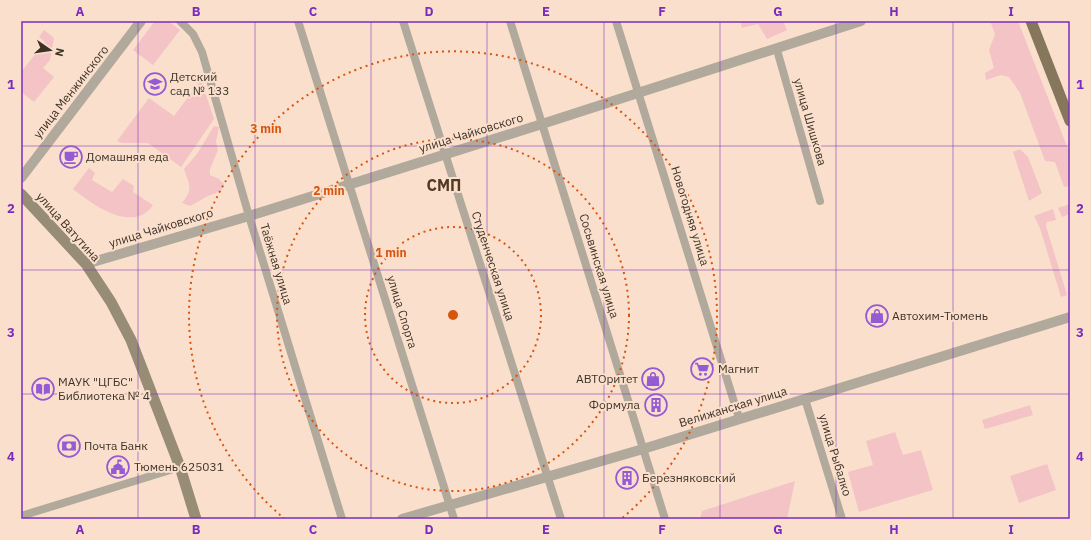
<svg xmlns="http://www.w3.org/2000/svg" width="1091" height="540" font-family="'IBM Plex Sans',sans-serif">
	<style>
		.green { fill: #f3c3c6 }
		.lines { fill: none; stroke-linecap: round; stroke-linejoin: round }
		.minor { stroke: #b1a99b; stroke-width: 8 }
		.tertiary { stroke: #b1a99b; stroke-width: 10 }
		.secondary { stroke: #978c76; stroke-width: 11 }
		.primary { stroke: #85765c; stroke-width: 11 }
		.grid { fill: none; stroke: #7b2cbf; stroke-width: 1; stroke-opacity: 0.55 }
		.ring { fill: none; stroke: #d7550f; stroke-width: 2; stroke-dasharray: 2 4 }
		.labels { text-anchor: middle; stroke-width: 4; stroke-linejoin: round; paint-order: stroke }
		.poi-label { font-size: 12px; fill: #3e3228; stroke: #fae0cc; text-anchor: start }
		.street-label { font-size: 12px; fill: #3e3228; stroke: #fae0cc }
		.district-label { font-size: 16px; font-weight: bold; fill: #533924; stroke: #fae0cc }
		.centre { fill: #d7550f; stroke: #fae0cc; stroke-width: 2 }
		.ring-label { font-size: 12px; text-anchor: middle; font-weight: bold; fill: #d7550f; stroke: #fae0cc; stroke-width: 4; stroke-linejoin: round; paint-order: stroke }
		.neatline { fill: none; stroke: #7b2cbf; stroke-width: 1.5 }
		.grid-label { font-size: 13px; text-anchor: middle; font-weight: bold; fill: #7b2cbf }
	</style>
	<rect width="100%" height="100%" fill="#fae0cc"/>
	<!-- green -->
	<g class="green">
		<path d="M155 21H168L180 30 153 65 133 50Z"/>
		<path d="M740 21H783L787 30 767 39 758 24 742 28Z"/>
		<path d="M990 21H1018L1070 154V186L1064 187 1055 162 1045 161 1020 93 1009 77 1001 75 986 80 985 73 994 68 989 50 995 34Z"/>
		<path d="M44 30 54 38 50 60 43 68 54 77 34 102 21 92V72L45 42 39 37Z"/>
		<path d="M201 80 214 119 181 167 148 143H122L117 141 149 98 174 116Z"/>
		<path d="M214 126 219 127 216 142 218 150 210 169V175L219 179 224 184 221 191 208 196 190 206 182 203C194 188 189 185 184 169L197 154Z"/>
		<path d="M1020 149 1028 157 1042 193 1029 201 1013 152Z"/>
		<path d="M89 168 95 173 92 180 112 192 123 179 134 186 133 192 153 205C151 208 147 212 144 214 121 226 91 203 73 189Z"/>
		<path d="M1070 204V214L1062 217 1058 208Z"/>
		<path d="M1053 209 1056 220 1047 222 1046 226 1067 295 1061 297 1040 228 1034 216Z"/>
		<path d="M1030 405 1033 415 985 429 982 420Z"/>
		<path d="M895 432 903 455 921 450 933 490 859 512 848 472 873 465 866 441Z"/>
		<path d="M1047 464 1056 490 1019 503 1010 476Z"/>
		<path d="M795 481 787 519H700L702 511Z"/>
	</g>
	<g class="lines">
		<!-- minor -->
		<g class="minor">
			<path d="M180 21 193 34 202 52 249 216 342 519"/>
			<path d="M298 21 454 519"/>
			<path d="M403 21 561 519"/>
			<path d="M510 21 665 519"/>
			<path d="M616 21 739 418"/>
			<path d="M777 50 820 201"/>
			<path d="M805 399 842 519"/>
			<path d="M21 516 180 467"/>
		</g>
		<!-- tertiary -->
		<g class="tertiary">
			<path d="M21 178 141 21"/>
			<path d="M86 264 249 216 542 124 861 21"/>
			<path d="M402 519 643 449 1070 317"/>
		</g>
		<!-- secondary -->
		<path class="secondary" d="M21 194 86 264 111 302 131 340 180 467 196 519"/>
		<!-- primary -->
		<path class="primary" d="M1031 21 1070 121"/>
	</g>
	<!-- grid -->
	<path class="grid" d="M138 21V519M255 21V519M371 21V519M487 21V519M604 21V519M720 21V519M836 21V519M953 21V519M21 146H1070M21 270H1070M21 394H1070"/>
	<!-- distance rings -->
	<g class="ring">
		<circle cx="453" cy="315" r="88"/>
		<circle cx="453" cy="315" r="176"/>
		<path d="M285 519A264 264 0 1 1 621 519"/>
	</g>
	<!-- icons -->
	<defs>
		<g id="school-ring" transform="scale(1.15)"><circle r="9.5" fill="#fae0cc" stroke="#955bd2" stroke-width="1.5"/><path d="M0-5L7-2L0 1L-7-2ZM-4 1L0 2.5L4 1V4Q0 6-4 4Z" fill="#955bd2"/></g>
		<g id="cafe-ring" transform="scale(1.15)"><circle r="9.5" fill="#fae0cc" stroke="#955bd2" stroke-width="1.5"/><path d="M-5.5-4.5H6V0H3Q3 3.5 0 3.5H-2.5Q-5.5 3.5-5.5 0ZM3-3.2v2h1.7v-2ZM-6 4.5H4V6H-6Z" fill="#955bd2"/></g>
		<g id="shop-ring" transform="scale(1.15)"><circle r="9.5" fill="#fae0cc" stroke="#955bd2" stroke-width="1.5"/><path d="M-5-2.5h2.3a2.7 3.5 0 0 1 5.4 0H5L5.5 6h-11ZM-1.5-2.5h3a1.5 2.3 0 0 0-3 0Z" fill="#955bd2"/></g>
		<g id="supermarket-ring" transform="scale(1.15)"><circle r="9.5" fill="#fae0cc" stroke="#955bd2" stroke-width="1.5"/><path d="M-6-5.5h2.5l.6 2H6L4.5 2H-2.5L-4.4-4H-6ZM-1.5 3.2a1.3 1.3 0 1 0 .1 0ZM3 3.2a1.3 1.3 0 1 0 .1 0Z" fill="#955bd2"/></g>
		<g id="library-ring" transform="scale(1.15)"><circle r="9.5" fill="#fae0cc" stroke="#955bd2" stroke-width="1.5"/><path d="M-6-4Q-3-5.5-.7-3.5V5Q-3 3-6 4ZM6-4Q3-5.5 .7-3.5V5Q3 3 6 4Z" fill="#955bd2"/></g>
		<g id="building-ring" transform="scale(1.15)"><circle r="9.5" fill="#fae0cc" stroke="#955bd2" stroke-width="1.5"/><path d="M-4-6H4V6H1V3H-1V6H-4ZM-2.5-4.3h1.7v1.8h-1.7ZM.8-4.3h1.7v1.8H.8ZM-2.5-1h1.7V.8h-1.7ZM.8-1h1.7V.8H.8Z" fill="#955bd2"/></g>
		<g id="bank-ring" transform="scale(1.15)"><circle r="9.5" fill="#fae0cc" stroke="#955bd2" stroke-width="1.5"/><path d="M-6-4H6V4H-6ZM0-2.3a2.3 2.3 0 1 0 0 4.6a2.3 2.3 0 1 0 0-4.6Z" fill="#955bd2"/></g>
		<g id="civic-ring" transform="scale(1.15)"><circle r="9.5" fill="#fae0cc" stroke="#955bd2" stroke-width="1.5"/><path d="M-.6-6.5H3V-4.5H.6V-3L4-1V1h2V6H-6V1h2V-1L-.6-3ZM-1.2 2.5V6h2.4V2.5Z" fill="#955bd2"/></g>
	</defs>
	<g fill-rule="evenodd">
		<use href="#school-ring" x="155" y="84"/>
		<use href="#cafe-ring" x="71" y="157"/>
		<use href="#shop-ring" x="877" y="316"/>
		<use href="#supermarket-ring" x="702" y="369"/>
		<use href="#shop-ring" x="653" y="379"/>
		<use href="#library-ring" x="43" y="389"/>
		<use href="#building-ring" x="656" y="405"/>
		<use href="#bank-ring" x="69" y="446"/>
		<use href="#civic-ring" x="118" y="467"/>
		<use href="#building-ring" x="627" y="478"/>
	</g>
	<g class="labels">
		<!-- poi labels -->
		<g class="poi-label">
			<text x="170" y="81">Детский<tspan x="170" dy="14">сад № 133</tspan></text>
			<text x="86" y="161">Домашняя еда</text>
			<text x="892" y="320">Автохим-Тюмень</text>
			<text x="718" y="373">Магнит</text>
			<text x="638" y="383" text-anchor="end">АВТОритет</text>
			<text x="58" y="386">МАУК "ЦГБС"<tspan x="58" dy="14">Библиотека № 4</tspan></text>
			<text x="640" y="409" text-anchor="end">Формула</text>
			<text x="84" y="450">Почта Банк</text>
			<text x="134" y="471">Тюмень 625031</text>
			<text x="642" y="482">Березняковский</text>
		</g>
		<!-- street labels -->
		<g class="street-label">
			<text transform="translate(71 92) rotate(-52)" y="4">улица Менжинского</text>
			<text transform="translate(810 122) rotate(74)" y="4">улица Шишкова</text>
			<text transform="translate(471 133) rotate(-17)" y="4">улица Чайковского</text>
			<text transform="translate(690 216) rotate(73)" y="4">Новогодняя улица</text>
			<text transform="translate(68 227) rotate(48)" y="4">улица Ватутина</text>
			<text transform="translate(161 228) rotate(-17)" y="4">улица Чайковского</text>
			<text transform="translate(276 264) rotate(73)" y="4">Таёжная улица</text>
			<text transform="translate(493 266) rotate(72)" y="4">Студенческая улица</text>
			<text transform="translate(599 266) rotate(73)" y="4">Сосьвинская улица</text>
			<text transform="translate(402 312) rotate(73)" y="4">улица Спорта</text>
			<text transform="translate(733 407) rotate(-17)" y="4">Велижанская улица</text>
			<text transform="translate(835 455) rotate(73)" y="4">улица Рыбалко</text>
		</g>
		<!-- district labels -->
		<g class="district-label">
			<text x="444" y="191">СМП</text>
		</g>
	</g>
	<circle cx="453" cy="315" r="6" class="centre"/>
	<g class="ring-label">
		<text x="266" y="133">3 min</text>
		<text x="329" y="195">2 min</text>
		<text x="391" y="257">1 min</text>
	</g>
	<!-- border -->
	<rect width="1091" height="540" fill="none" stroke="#fae0cc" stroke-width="44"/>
	<!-- north arrow -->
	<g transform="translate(50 50) rotate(103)" stroke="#fae0cc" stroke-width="3" paint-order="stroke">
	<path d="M0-3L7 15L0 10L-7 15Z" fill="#3e3228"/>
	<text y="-6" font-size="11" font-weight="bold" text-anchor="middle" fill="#3e3228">N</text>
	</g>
	<rect x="22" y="22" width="1047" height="496" class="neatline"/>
	<g class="grid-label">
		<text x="80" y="16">A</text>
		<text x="196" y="16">B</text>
		<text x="313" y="16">C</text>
		<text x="429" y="16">D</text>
		<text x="546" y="16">E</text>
		<text x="662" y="16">F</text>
		<text x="778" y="16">G</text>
		<text x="894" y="16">H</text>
		<text x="1011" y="16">I</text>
		<text x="11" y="89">1</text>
		<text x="1080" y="89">1</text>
		<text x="11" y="213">2</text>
		<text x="1080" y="213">2</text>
		<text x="11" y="337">3</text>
		<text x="1080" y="337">3</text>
		<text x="11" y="461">4</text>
		<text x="1080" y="461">4</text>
		<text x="80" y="534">A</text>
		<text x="196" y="534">B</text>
		<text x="313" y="534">C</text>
		<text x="429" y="534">D</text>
		<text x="546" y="534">E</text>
		<text x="662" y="534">F</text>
		<text x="778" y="534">G</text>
		<text x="894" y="534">H</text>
		<text x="1011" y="534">I</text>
	</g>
</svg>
